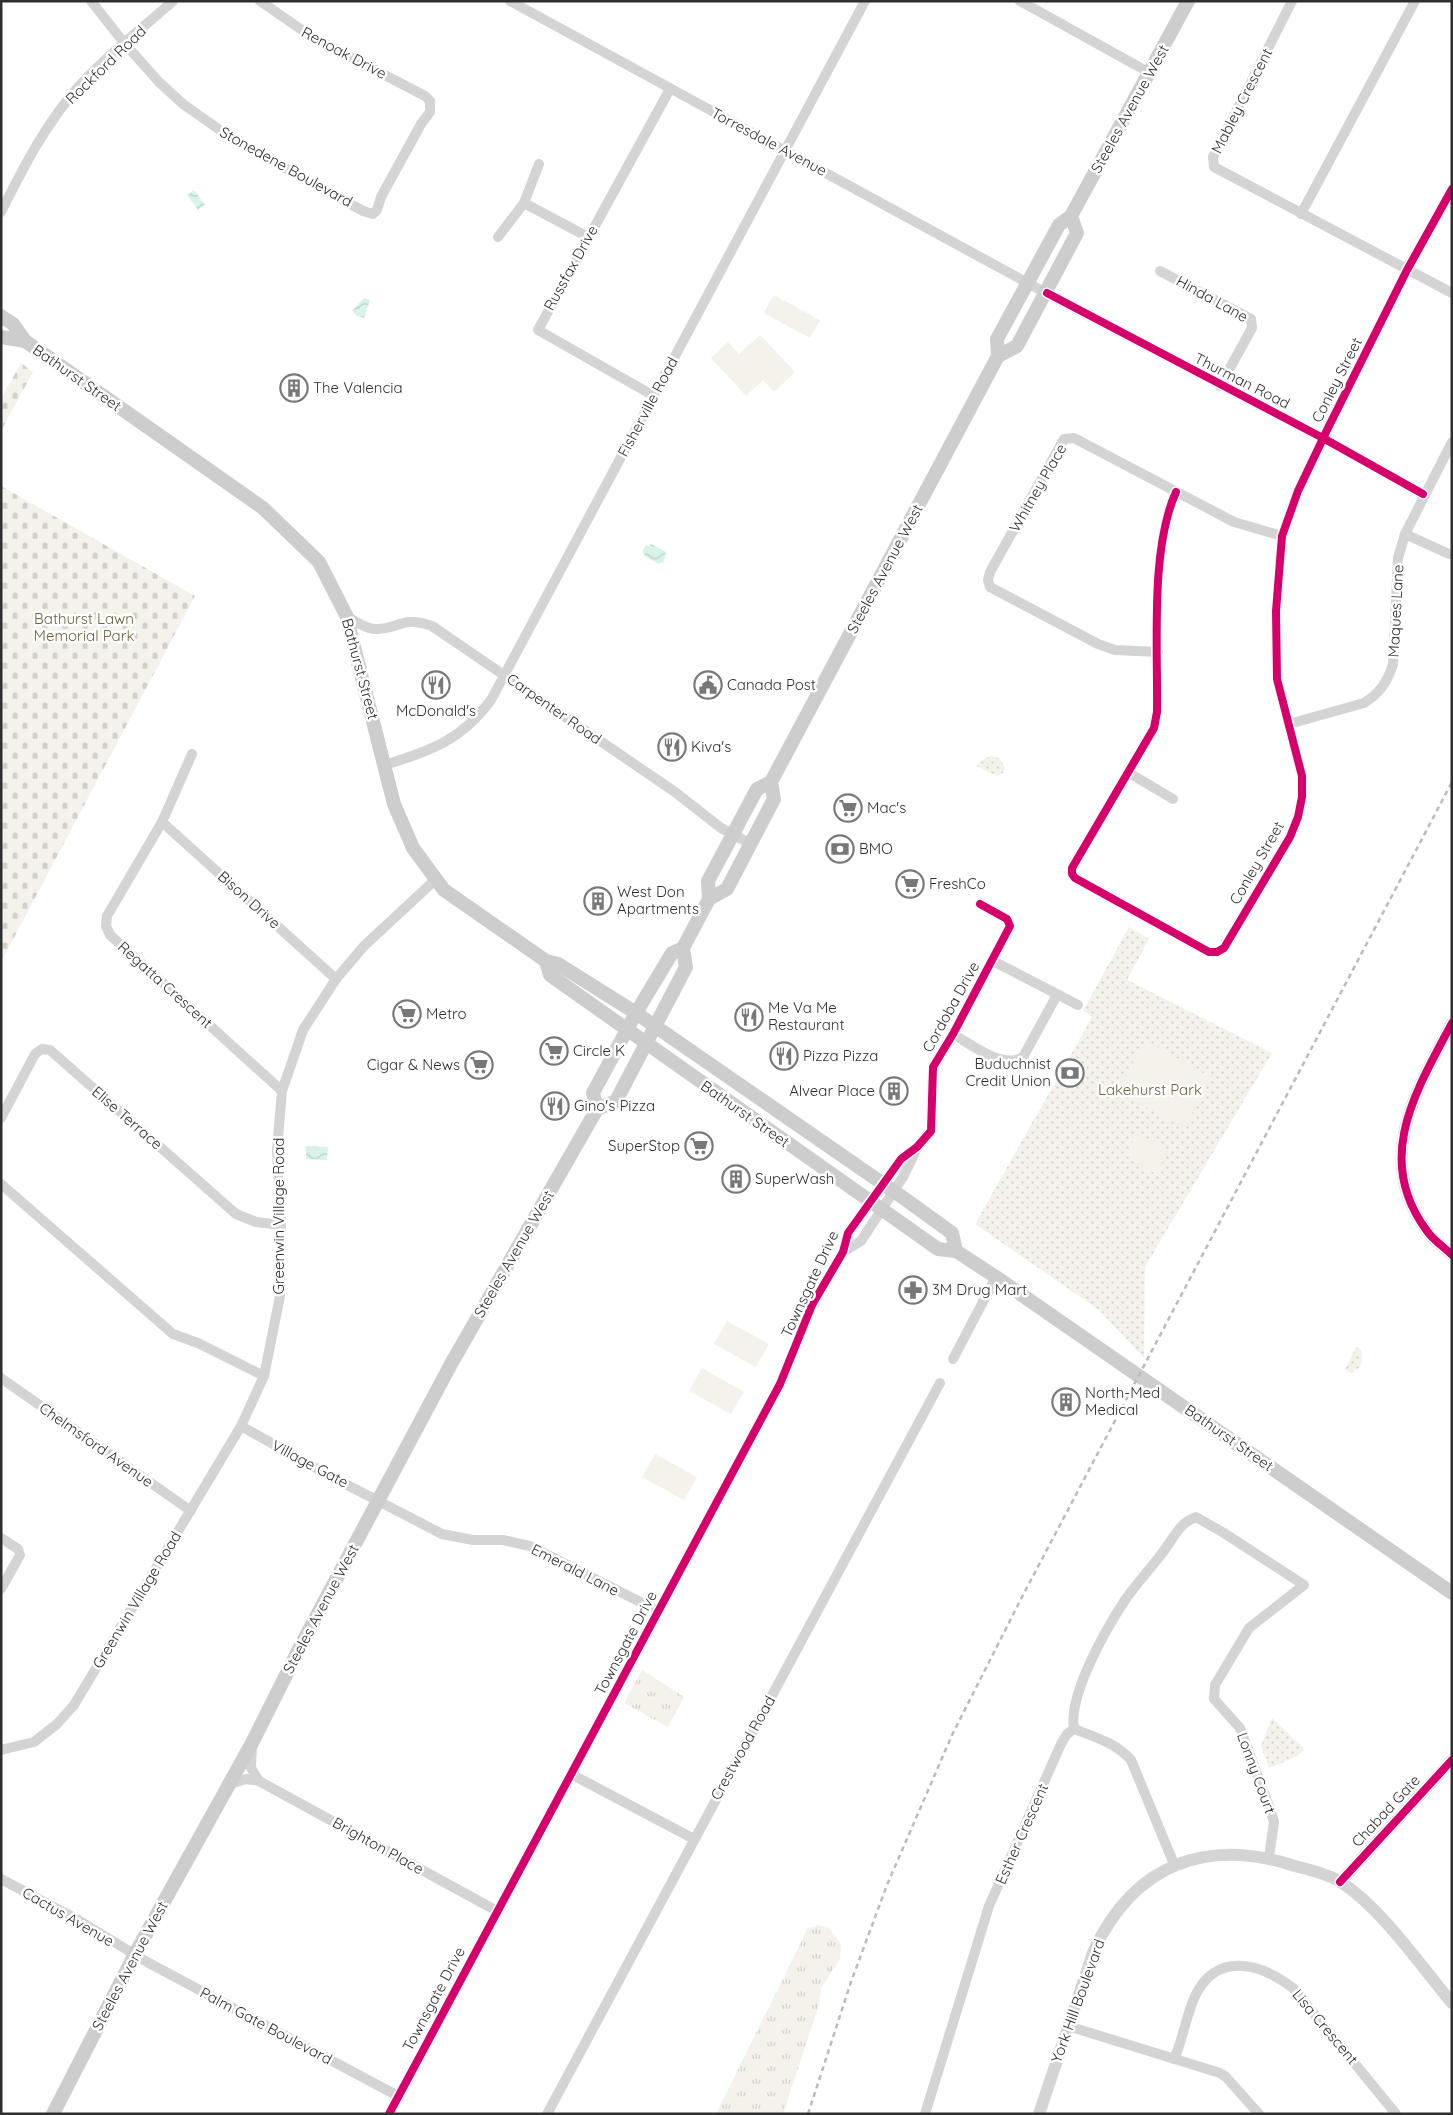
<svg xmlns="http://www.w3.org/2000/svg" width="1453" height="2115" font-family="Quicksand,sans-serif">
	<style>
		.grass { fill: url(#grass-tufts) }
		.cemetery { fill: url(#cemetery-stones) }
		.park { fill: url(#park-dots) }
		.pitch { fill: #f5f2ec }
		.water { fill: url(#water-waves) }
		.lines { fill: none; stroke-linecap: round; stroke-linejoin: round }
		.minor { stroke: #d4d4d4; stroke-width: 10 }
		.tertiary { stroke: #d4d4d4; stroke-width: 12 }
		.secondary { stroke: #cdcdcd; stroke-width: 14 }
		.rail { stroke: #bbb; stroke-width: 2.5; stroke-dasharray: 5 4; stroke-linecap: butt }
		.cycleway-casing { stroke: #fff; stroke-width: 11 }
		.cycleway { stroke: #d6006c; stroke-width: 8 }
		.labels { text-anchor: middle; stroke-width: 5; stroke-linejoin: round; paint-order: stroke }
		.street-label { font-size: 15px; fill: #2f2f2f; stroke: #fff }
		.poi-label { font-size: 15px; fill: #2f2f2f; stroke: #fff; text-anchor: start }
		.park-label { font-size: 15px; fill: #6e6039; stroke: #fff }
	</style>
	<defs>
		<pattern id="grass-tufts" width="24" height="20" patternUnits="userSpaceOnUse" patternTransform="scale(1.25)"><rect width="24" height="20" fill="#f5f2ec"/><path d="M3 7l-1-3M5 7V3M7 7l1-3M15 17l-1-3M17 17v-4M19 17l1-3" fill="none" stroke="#d2d0cb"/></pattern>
		<pattern id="cemetery-stones" width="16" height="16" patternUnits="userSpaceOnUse" patternTransform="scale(1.25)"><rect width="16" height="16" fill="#f5f2ec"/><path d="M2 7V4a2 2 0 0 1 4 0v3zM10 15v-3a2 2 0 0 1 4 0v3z" fill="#d2d0cb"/></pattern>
		<pattern id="park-dots" width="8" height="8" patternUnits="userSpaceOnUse" patternTransform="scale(1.25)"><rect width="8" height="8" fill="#f5f2ec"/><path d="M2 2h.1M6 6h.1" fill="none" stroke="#d2d0cb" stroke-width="1.8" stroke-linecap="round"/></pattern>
		<pattern id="water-waves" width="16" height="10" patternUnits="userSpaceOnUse" patternTransform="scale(1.25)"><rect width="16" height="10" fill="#d8f3e8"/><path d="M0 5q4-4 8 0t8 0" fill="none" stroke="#bad1c7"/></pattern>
	</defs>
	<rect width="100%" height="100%" fill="#fff"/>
	<!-- grass -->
	<g class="grass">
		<path d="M642 1670 684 1697 668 1727 624 1703Z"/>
		<path d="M818 1925 829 1928 841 1944 840 1959 821 1988 819 2005 783 2114H716L808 1928Z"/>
	</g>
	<!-- cemetery -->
	<g class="cemetery">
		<path d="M21 363 33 372 1 431V399Z"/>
		<path d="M1 486 195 596 1 962Z"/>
	</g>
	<!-- park -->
	<g class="park">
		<path d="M991 756 999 758 1005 767 1003 773 997 776 976 766 981 761Z"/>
		<path d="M1129 927 1149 939 1127 980 1272 1053 1145 1267 1144 1358 1099 1310 975 1224 1092 1017 1083 1011Z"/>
		<path d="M1356 1347 1361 1350C1363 1362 1363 1367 1351 1373L1345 1369Z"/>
		<path d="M1272 1718 1305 1749 1296 1757 1269 1768 1261 1746Z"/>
	</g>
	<!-- pitch -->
	<g class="pitch">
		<path d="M774 295 820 320 810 338 764 313Z"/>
		<path d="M760 335 795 372 774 392 763 380 746 396 711 358 728 342 739 354Z"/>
		<path d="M1145 1040 1212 1078 1184 1128 1117 1091Z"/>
		<path d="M1138 1133 1169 1151 1156 1174 1125 1155Z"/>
		<path d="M727 1321 769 1344 756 1367 714 1344Z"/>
		<path d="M702 1368 744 1392 731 1414 689 1391Z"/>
		<path d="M655 1454 697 1477 684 1500 642 1477Z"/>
	</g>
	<!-- water -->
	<g class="water">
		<path d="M194 190 205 205 198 210 187 195Z"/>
		<path d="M364 298 370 300 364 318 357 316 352 311Z"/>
		<path d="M651 544 666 552 663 563 661 562 659 564 644 556 645 554 642 552 646 545 649 546Z"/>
		<path d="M306 1146 328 1147 327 1160 306 1159Z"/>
	</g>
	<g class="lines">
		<!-- minor -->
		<g class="minor">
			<path d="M91 1 125 44 159 82 183 104 234 140 363 211 373 214 377 210 381 197 421 124 430 112V101L425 96 312 37 260 1"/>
			<path d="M510 1 1059 300 1323 438 1423 494"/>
			<path d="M1020 1 1150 73"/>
			<path d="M1292 1 1213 157 1214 167 1452 293"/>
			<path d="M524 203 588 237"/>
			<path d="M1 212C24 166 47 121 82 83 109 53 143 28 173 1"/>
			<path d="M1301 214 1415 1"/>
			<path d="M498 237 524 203 539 164"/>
			<path d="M1160 271 1251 319 1252 328 1220 386"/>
			<path d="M654 396 538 330 670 89"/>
			<path d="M1176 492C1150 549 1158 648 1157 712L1154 728 1072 868V874L1075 878 1209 952H1217L1224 948 1290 837 1298 817 1302 797V776L1277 679 1276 611 1282 536 1298 491 1328 428 1407 270 1452 189"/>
			<path d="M1405 534 1449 554"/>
			<path d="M346 615C354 621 364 628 374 629 399 630 401 615 432 626L675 792 721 828 751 844"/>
			<path d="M1158 652 1115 650 1098 644 990 587 988 580 990 572 1064 439 1074 438 1234 522 1282 536"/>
			<path d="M1289 724 1364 703C1380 693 1388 681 1393 664L1398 558 1405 534 1452 442"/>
			<path d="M192 754 162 822 107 916 106 926 110 935 282 1091"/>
			<path d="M385 765C430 751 462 740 491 700L865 1"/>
			<path d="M1129 773 1173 799"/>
			<path d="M162 822 336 979"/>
			<path d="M993 961 1078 1005"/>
			<path d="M953 1034C972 1045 1003 1070 1023 1057L1057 995"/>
			<path d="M1 1118 35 1054 42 1049 50 1050 236 1214 256 1222 281 1225"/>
			<path d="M1 1184 173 1334 198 1343 264 1376"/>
			<path d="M843 1252 861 1241 903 1177 917 1148"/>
			<path d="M953 1359 996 1277"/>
			<path d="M1 1378 191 1511"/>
			<path d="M241 1426 330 1476 442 1534 473 1540H503L530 1546 658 1611"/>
			<path d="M1 1538 18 1549 20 1555 1 1589"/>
			<path d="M1074 1729C1068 1695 1106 1629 1125 1600 1137 1583 1151 1568 1163 1552 1174 1538 1179 1523 1196 1517L1224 1533 1304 1585 1249 1628 1215 1685 1214 1699 1240 1728 1269 1806 1274 1822 1269 1857"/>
			<path d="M252 1745 251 1768 259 1781"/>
			<path d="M1 1750 34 1742 57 1724 74 1705 241 1426 264 1376 280 1296 281 1225 277 1149 282 1091 303 1030 336 979 364 946 435 880"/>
			<path d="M571 1774 694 1839"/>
			<path d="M230 1784 246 1779 259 1781 497 1911"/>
			<path d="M1 1879 78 1920 147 1962 398 2096"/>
			<path d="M1068 2026 1220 2073 1226 2077 1259 2114"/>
			<path d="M1174 2059C1183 2039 1186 2016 1195 1996 1217 1951 1260 1963 1293 1988L1396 2114"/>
			<path d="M389 2114 780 1384 812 1305 843 1252 848 1233 901 1159 917 1147 931 1131 933 1067 953 1034 1010 926 1007 919 980 904"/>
			<path d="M547 2114 940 1383"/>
			<path d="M925 2114 989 1906 1061 1744 1067 1734 1074 1729C1095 1737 1116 1743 1131 1760L1174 1864"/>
		</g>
		<!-- tertiary -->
		<g class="tertiary">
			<path d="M1452 1023C1416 1091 1373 1159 1427 1231 1433 1240 1444 1247 1452 1255"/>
			<path d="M1340 1882 1452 1760"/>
			<path d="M1039 2114 1094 1950C1135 1864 1206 1837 1295 1866 1310 1870 1328 1874 1341 1882 1384 1911 1419 1964 1452 2003"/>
		</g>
		<!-- secondary -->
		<g class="secondary">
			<path d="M1 316 13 324 25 341 263 508 319 562 346 615 394 804 413 848 444 890 546 961 558 964 636 1013 905 1199 952 1233 956 1251"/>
			<path d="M1 337 25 341"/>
			<path d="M998 356 1017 346 1077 233 1071 216"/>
			<path d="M709 899 727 889 774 799 771 782 998 356 997 339 1059 225 1071 216 1188 1"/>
			<path d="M546 961 550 975 938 1249 956 1251 996 1277 1452 1593"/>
			<path d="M597 1109 593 1093 636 1013 672 953 683 948 709 899 708 881 757 789 771 782"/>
			<path d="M53 2114 135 1954 252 1743 299 1649 451 1364 597 1109 616 1101 686 967 683 948"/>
		</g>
		<!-- rail -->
		<path class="rail" d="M808 2114 851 1982 887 1885 952 1735 1023 1595 1452 782"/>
		<!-- cycleway casing -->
		<g class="cycleway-casing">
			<g id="cycleway">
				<path d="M1047 293 1323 438 1423 494"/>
				<path d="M1176 492C1150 549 1158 648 1157 712L1154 728 1072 868V874L1075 878 1209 952H1217L1224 948 1290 837 1298 817 1302 797V776L1277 679 1276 611 1282 536 1298 491 1328 428 1407 270 1452 189"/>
				<path d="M1452 1023C1416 1091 1373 1159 1427 1231 1433 1240 1444 1247 1452 1255"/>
				<path d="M1340 1882 1452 1760"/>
				<path d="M389 2114 780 1384 812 1305 843 1252 848 1233 901 1159 917 1147 931 1131 933 1067 953 1034 1010 926 1007 919 980 904"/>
			</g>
		</g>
		<!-- cycleway -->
		<use href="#cycleway" class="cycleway"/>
	</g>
	<!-- icons -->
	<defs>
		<g id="building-ring" transform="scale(1.4375)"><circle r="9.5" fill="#fff" stroke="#787878" stroke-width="1.5"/><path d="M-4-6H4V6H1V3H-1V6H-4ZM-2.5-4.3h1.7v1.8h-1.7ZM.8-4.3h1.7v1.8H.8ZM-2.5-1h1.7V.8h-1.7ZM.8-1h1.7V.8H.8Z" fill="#787878"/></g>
		<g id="restaurant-ring" transform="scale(1.4375)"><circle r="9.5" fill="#fff" stroke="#787878" stroke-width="1.5"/><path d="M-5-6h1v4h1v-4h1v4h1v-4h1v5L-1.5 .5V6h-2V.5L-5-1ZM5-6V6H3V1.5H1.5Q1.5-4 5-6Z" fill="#787878"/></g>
		<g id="civic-ring" transform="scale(1.4375)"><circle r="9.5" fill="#fff" stroke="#787878" stroke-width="1.5"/><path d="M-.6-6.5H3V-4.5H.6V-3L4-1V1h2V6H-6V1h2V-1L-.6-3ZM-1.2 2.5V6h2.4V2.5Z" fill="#787878"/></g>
		<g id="supermarket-ring" transform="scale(1.4375)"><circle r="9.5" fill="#fff" stroke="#787878" stroke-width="1.5"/><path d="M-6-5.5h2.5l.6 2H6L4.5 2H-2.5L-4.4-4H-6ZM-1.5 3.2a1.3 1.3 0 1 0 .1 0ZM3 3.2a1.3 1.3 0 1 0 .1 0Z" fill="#787878"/></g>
		<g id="bank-ring" transform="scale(1.4375)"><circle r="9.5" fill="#fff" stroke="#787878" stroke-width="1.5"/><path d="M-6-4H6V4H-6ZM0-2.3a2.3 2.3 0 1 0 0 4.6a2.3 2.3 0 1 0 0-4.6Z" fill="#787878"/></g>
		<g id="pharmacy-ring" transform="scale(1.4375)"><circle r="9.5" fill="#fff" stroke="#787878" stroke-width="1.5"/><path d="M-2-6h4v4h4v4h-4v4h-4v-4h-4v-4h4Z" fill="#787878"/></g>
	</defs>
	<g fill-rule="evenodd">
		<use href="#building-ring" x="294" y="388"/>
		<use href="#restaurant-ring" x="436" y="685"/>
		<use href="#civic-ring" x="708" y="685"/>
		<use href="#restaurant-ring" x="672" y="747"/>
		<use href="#supermarket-ring" x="848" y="808"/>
		<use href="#bank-ring" x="840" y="849"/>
		<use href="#supermarket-ring" x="910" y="884"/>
		<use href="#building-ring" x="598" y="901"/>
		<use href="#supermarket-ring" x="407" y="1014"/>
		<use href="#restaurant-ring" x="749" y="1017"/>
		<use href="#supermarket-ring" x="554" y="1051"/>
		<use href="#restaurant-ring" x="784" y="1056"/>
		<use href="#supermarket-ring" x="479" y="1065"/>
		<use href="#bank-ring" x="1070" y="1073"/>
		<use href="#building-ring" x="894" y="1091"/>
		<use href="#restaurant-ring" x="555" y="1106"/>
		<use href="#supermarket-ring" x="699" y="1146"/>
		<use href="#building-ring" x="736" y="1179"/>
		<use href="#pharmacy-ring" x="913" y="1290"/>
		<use href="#building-ring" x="1066" y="1402"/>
	</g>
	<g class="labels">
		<!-- street labels -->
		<g class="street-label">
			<text transform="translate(344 53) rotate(28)" y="5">Renoak Drive</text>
			<text transform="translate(106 65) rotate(-44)" y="5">Rockford Road</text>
			<text transform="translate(1242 101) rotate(-63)" y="5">Mabley Crescent</text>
			<text transform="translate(1130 109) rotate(-61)" y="5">Steeles Avenue West</text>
			<text transform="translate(769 142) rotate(28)" y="5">Torresdale Avenue</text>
			<text transform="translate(286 167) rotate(29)" y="5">Stonedene Boulevard</text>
			<text transform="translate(571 268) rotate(-61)" y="5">Russfax Drive</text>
			<text transform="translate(1212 299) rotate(29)" y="5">Hinda Lane</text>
			<text transform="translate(77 378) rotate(35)" y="5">Bathurst Street</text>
			<text transform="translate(1337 380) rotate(-63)" y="5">Conley Street</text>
			<text transform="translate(1242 381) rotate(27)" y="5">Thurman Road</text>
			<text transform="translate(648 407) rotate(-62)" y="5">Fisherville Road</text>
			<text transform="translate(1038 488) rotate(-60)" y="5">Whitney Place</text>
			<text transform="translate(885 569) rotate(-62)" y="5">Steeles Avenue West</text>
			<text transform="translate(1396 611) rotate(-87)" y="5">Maques Lane</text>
			<text transform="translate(360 669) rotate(75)" y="5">Bathurst Street</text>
			<text transform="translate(554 709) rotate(35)" y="5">Carpenter Road</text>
			<text transform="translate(1257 863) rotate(-60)" y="5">Conley Street</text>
			<text transform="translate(249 900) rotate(42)" y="5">Bison Drive</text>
			<text transform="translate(165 985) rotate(42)" y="5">Regatta Crescent</text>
			<text transform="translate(951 1007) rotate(-61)" y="5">Cordoba Drive</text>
			<text transform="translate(745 1114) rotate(35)" y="5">Bathurst Street</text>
			<text transform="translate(127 1118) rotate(41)" y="5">Elise Terrace</text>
			<text transform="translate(279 1216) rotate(-90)" y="5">Greenwin Village Road</text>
			<text transform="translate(514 1254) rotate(-60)" y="5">Steeles Avenue West</text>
			<text transform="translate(810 1284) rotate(-65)" y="5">Townsgate Drive</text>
			<text transform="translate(1229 1438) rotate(35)" y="5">Bathurst Street</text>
			<text transform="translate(96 1445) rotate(35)" y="5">Chelmsford Avenue</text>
			<text transform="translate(310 1464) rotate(28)" y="5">Village Gate</text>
			<text transform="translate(575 1570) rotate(27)" y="5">Emerald Lane</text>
			<text transform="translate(137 1600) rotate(-59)" y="5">Greenwin Village Road</text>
			<text transform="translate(321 1609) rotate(-62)" y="5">Steeles Avenue West</text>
			<text transform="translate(626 1643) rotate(-62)" y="5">Townsgate Drive</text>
			<text transform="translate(743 1748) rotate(-61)" y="5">Crestwood Road</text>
			<text transform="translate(1256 1773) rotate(70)" y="5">Lonny Court</text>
			<text transform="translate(1386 1811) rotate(-47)" y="5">Chabad Gate</text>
			<text transform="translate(1022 1834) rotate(-66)" y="5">Esther Crescent</text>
			<text transform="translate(378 1846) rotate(29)" y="5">Brighton Place</text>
			<text transform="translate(68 1917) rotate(30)" y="5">Cactus Avenue</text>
			<text transform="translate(130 1966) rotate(-62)" y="5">Steeles Avenue West</text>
			<text transform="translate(434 1999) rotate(-62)" y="5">Townsgate Drive</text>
			<text transform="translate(1078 2001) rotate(-70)" y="5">York Hill Boulevard</text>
			<text transform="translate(266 2026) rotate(28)" y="5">Palm Gate Boulevard</text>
			<text transform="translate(1325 2027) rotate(50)" y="5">Lisa Crescent</text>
		</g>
		<!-- poi labels -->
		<g class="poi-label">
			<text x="313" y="393">The Valencia</text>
			<text x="727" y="690">Canada Post</text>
			<text x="436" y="716" text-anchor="middle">McDonald's</text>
			<text x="691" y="752">Kiva's</text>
			<text x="867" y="813">Mac's</text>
			<text x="859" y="854">BMO</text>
			<text x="929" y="889">FreshCo</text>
			<text x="617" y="897">West Don<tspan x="617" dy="17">Apartments</tspan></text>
			<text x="768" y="1013">Me Va Me<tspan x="768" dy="17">Restaurant</tspan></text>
			<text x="426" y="1019">Metro</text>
			<text x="573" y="1056">Circle K</text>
			<text x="803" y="1061">Pizza Pizza</text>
			<text x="1051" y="1069" text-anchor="end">Buduchnist<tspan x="1051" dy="17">Credit Union</tspan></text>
			<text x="460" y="1070" text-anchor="end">Cigar &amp; News</text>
			<text x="875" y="1096" text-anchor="end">Alvear Place</text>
			<text x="574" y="1111">Gino's Pizza</text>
			<text x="680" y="1151" text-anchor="end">SuperStop</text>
			<text x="755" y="1184">SuperWash</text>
			<text x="932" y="1295">3M Drug Mart</text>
			<text x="1085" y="1398">North-Med<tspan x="1085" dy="17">Medical</tspan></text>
		</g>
		<!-- park labels -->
		<g class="park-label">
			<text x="84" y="624">Bathurst Lawn<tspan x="84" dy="17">Memorial Park</tspan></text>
			<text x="1150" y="1095">Lakehurst Park</text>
		</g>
	</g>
	<!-- border -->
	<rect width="1453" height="2115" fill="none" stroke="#2f2f2f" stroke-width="5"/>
</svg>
